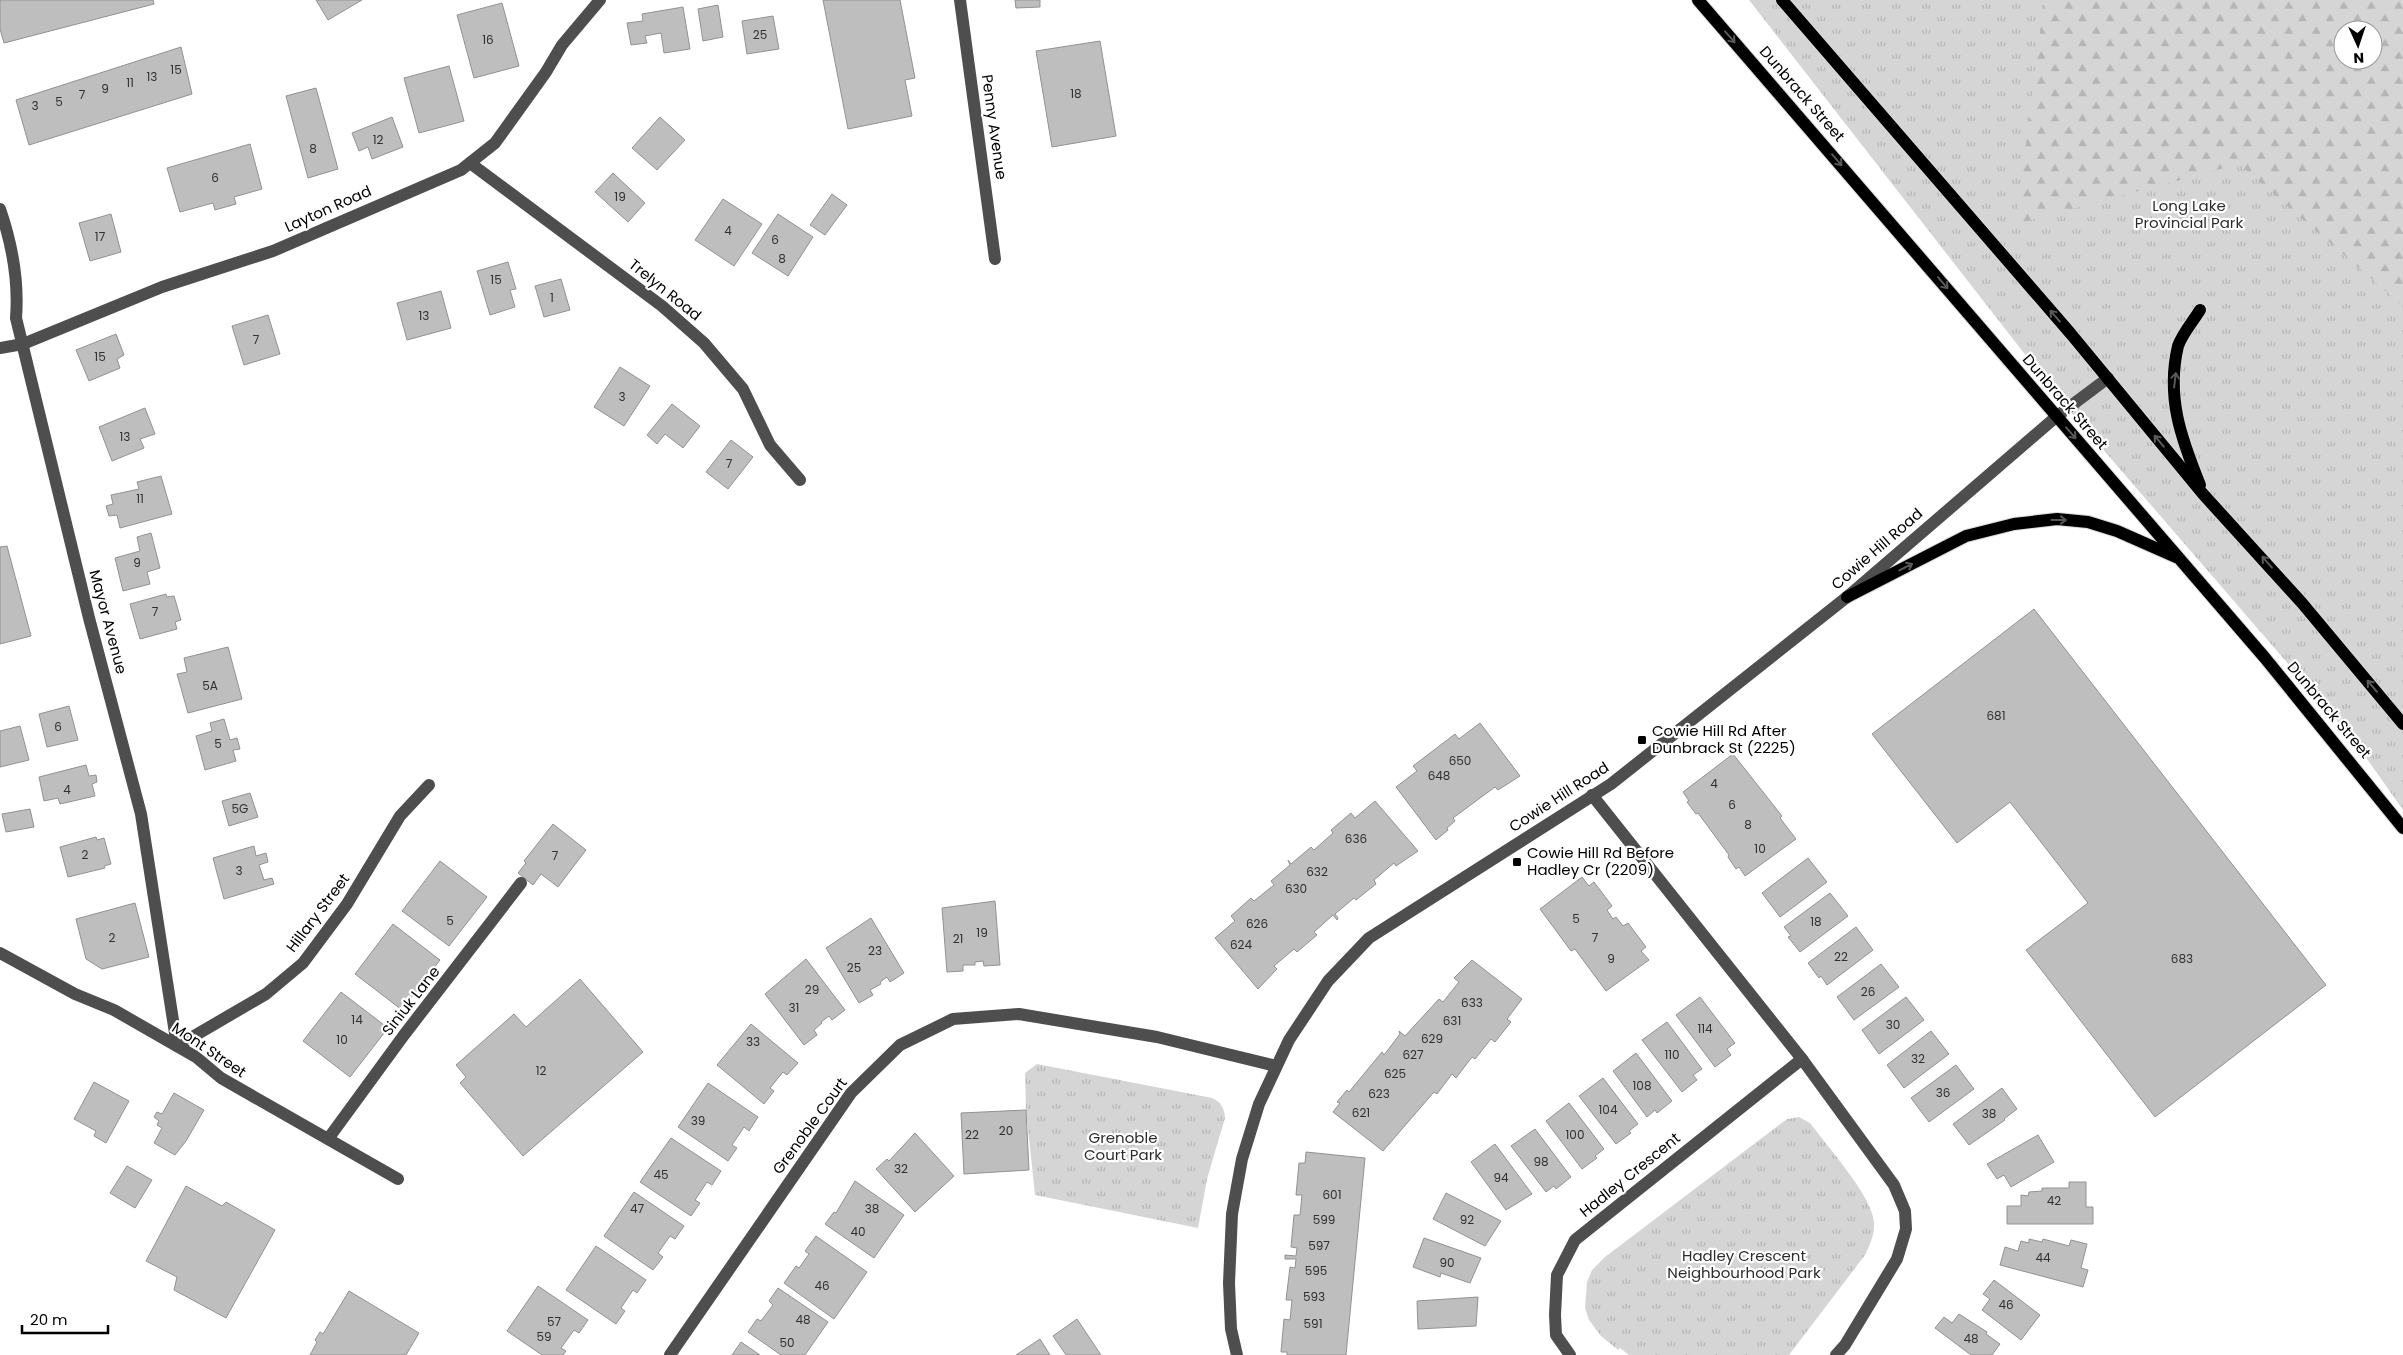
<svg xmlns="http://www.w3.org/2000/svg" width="2403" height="1355" font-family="Poppins,sans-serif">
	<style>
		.grass { fill: url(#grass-tufts); fill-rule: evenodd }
		.forest { fill: url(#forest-firs); fill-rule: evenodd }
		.building { fill: #bebebe; stroke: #929292 }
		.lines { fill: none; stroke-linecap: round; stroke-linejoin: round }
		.major-casing { stroke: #dbdbdb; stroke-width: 14 }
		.minor { stroke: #4e4e4e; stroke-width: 12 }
		.major { stroke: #000; stroke-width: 12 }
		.oneway { stroke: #595959 }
		.poi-dot { fill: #000; stroke: #fff; stroke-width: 2 }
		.labels { text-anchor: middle; stroke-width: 4.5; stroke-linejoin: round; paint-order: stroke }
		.number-label { font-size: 12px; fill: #303030 }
		.street-label { font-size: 15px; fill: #000; stroke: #fff }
		.park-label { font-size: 15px; fill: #2c2c2c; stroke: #fff }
		.poi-label { font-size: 15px; fill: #000; stroke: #fff; text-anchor: start }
	</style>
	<defs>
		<pattern id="grass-tufts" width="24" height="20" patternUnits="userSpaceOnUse" patternTransform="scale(1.25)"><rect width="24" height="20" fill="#d5d5d5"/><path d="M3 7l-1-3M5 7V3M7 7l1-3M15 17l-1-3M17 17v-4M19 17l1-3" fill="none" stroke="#b5b5b5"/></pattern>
		<pattern id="forest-firs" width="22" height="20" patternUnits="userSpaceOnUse" patternTransform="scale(1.25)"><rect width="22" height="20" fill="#d5d5d5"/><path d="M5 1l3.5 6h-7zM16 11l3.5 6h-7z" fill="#b5b5b5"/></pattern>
	</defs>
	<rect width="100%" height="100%" fill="#fff"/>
	<!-- grass -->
	<g class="grass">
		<path d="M1749 0H2403V810L2353 739 2062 402ZM2343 30H2373V60H2343Z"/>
		<path d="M1037 1064 1212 1098C1221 1102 1224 1107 1225 1118L1207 1179 1198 1228 1035 1195 1026 1110 1025 1073Z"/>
		<path d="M1799 1117 1810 1123C1827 1146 1872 1196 1874 1222 1875 1234 1870 1245 1865 1255L1789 1355H1629L1620 1348 1618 1350 1601 1336 1589 1320 1585 1308 1587 1282 1592 1270 1605 1257 1787 1119Z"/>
	</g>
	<!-- forest -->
	<path class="forest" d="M2044 0H2403V306L2239 164 2016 224ZM2343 30H2373V60H2343Z"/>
	<!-- building -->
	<g class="building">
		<path d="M0 0H153L154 4 4 43 0 29Z"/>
		<path d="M316 0H362L328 20Z"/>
		<path d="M823 0H900L915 78 905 80 912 116 848 129Z"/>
		<path d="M1015 0H1040V7L1016 8Z"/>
		<path d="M502 3 519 66 474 78 457 15Z"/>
		<path d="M718 5 723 37 703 41 698 9Z"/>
		<path d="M683 7 690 49 664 53 661 33 645 36 647 43 631 45 627 23 643 21 642 14Z"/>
		<path d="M773 16 779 49 747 54 742 21Z"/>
		<path d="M1100 41 1116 136 1052 147 1036 51Z"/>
		<path d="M181 47 192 94 29 145 16 100Z"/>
		<path d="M449 66 464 121 419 133 404 78Z"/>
		<path d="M316 88 338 169 308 178 286 96Z"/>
		<path d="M392 117 403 147 372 159 368 147 359 151 352 133Z"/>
		<path d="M660 117 685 140 657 170 632 148Z"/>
		<path d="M250 144 262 189 234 197 236 204 215 210 213 203 180 212 167 168Z"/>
		<path d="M613 173 645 203 628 222 595 192Z"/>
		<path d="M832 194 847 205 825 235 810 225Z"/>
		<path d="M723 199 762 224 734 266 695 240Z"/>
		<path d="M111 214 121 252 90 261 79 223Z"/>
		<path d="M778 214 813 237 788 276 752 253Z"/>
		<path d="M508 262 516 289 510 290 515 307 490 315 477 271Z"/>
		<path d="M561 279 570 310 544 317 535 286Z"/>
		<path d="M441 291 451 328 407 340 397 303Z"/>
		<path d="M268 315 280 354 244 365 232 326Z"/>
		<path d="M116 334 124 355 117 359 120 368 89 381 76 350Z"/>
		<path d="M620 367 650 386 624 426 594 407Z"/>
		<path d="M672 404 700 426 683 448 665 434 657 444 647 435Z"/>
		<path d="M145 408 155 434 140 439 144 448 112 461 99 427Z"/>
		<path d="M731 440 753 457 728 489 706 472Z"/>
		<path d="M161 476 172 514 120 528 117 515 109 516 106 506 113 504 111 495 139 489 137 482Z"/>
		<path d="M151 533 160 568 147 572 150 584 123 591 115 558 140 551 137 537Z"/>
		<path d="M7 546 31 636 0 644V547Z"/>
		<path d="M166 594 167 597 174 596 181 620 175 622 177 629 140 639 130 604Z"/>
		<path d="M2034 609 2326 985 2155 1117 2026 950 2088 903 2010 802 1957 843 1872 734Z"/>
		<path d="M228 647 242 699 188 713 177 674 187 672 184 658Z"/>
		<path d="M69 706 78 740 47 747 39 714Z"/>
		<path d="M224 719 230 740 237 738 240 749 233 750 236 761 205 770 196 736 212 731 210 723Z"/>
		<path d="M1480 723 1520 776 1498 790 1495 787 1453 818 1455 821 1447 828 1448 830 1436 840 1396 787 1417 771 1413 766 1455 734 1459 739Z"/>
		<path d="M20 726 29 760 0 767V731Z"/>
		<path d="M1733 754 1782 816 1780 818 1796 839 1745 876 1739 867 1736 869 1728 857 1729 855 1698 813 1696 814 1687 802 1689 801 1683 792Z"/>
		<path d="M86 765 89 776 96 775 97 782 92 784 95 796 60 804 58 798 44 801 39 777Z"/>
		<path d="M250 793 258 817 229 826 222 801Z"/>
		<path d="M1375 801 1418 851 1396 866 1394 863 1374 880 1376 884 1356 900 1354 898 1335 914 1338 918 1337 920 1333 915 1314 932 1317 935 1297 952 1294 949 1274 966 1277 969 1258 989 1215 938 1235 921 1231 916 1251 898 1254 901 1274 885 1271 881 1290 865 1288 860 1291 864 1311 847 1314 850 1333 833 1331 830 1351 813 1355 818Z"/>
		<path d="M30 809 34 827 6 832 2 814Z"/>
		<path d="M553 824 586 850 558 887 541 874 533 885 518 873 526 863 524 861Z"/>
		<path d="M96 837 97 840 104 838 111 864 104 866 105 868 68 877 60 847Z"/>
		<path d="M254 846 256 856 266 853 268 862 259 865 264 880 272 878 274 884 224 899 213 858Z"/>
		<path d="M1808 858 1827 882 1780 917 1762 893Z"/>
		<path d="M440 861 487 897 449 946 402 911Z"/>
		<path d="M1582 877 1589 886 1594 882 1612 906 1607 910 1613 919 1616 917 1623 926 1628 923 1646 947 1641 951 1649 960 1606 991 1575 949 1571 951 1540 909Z"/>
		<path d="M1830 893 1848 916 1800 952 1788 937 1791 936 1784 927Z"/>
		<path d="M995 901 1000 965 984 966 983 961 975 962V965H963V971L947 972 942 908Z"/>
		<path d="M135 903 149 957 102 969 86 959 76 919Z"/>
		<path d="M871 918 904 973 890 982 887 977 880 982 881 984 870 990 873 995 859 1003 826 948Z"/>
		<path d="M393 924 440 960 402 1010 355 974Z"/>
		<path d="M1856 927 1873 950 1827 985 1821 976 1819 978 1808 963Z"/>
		<path d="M806 959 845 1010 832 1020 829 1016 821 1022 822 1023 814 1030 817 1035 804 1045 765 994Z"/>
		<path d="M1472 960 1522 999 1507 1019 1511 1022 1495 1042 1491 1039 1475 1059 1472 1057 1456 1078 1452 1074 1437 1094 1434 1092 1383 1151 1333 1112 1340 1103 1337 1102 1347 1090 1349 1092 1382 1052 1384 1055 1400 1034 1399 1031 1405 1036 1439 999 1443 1002 1459 982 1454 978Z"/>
		<path d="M1881 964 1899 987 1854 1020 1837 997Z"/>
		<path d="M580 979 643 1052 523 1156 460 1083 466 1077 456 1065 514 1014 526 1027Z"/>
		<path d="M341 992 388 1028 350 1077 303 1041Z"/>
		<path d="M1700 997 1735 1043 1727 1049 1731 1055 1715 1067 1676 1015Z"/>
		<path d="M1906 997 1924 1020 1879 1054 1862 1030Z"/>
		<path d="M1667 1022 1702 1069 1693 1075 1697 1080 1682 1092 1642 1040Z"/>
		<path d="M751 1024 798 1063 787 1075 783 1072 770 1088 774 1091 764 1104 717 1065Z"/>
		<path d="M1931 1031 1949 1054 1904 1088 1887 1065Z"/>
		<path d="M1636 1053 1672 1101 1657 1113 1655 1110 1647 1117 1613 1071Z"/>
		<path d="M1956 1065 1974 1089 1929 1122 1911 1098Z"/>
		<path d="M1603 1078 1638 1124 1629 1131 1631 1133 1616 1144 1579 1096Z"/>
		<path d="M94 1082 129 1101 106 1143 94 1136 96 1131 74 1119Z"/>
		<path d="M708 1083 758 1117 749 1131 744 1127 732 1145 737 1148 728 1161 678 1127Z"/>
		<path d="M2002 1088 2017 1109 2004 1119 2005 1120 1969 1145 1953 1124Z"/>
		<path d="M174 1093 204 1110 186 1141 175 1155 154 1143 162 1128 157 1125 159 1121 154 1117 157 1112 162 1114Z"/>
		<path d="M1569 1103 1604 1149 1595 1156 1597 1158 1582 1169 1546 1121Z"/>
		<path d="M1026 1110 1029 1170 964 1174 961 1113Z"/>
		<path d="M1535 1129 1571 1177 1556 1189 1554 1186 1546 1192 1511 1146Z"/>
		<path d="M915 1133 954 1176 915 1212 876 1169 887 1159 889 1161Z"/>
		<path d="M2038 1135 2054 1162 2011 1187 2004 1175 1997 1179 1987 1164Z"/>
		<path d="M671 1138 721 1171 712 1185 707 1182 695 1200 700 1203 691 1216 640 1182Z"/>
		<path d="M1495 1144 1532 1194 1506 1210 1471 1162Z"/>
		<path d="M1306 1152 1365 1158 1346 1355H1287V1352H1281L1284 1319 1290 1320 1292 1300H1286L1290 1267 1295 1268 1296 1259H1285V1255L1296 1256 1297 1248 1291 1247 1294 1215H1300L1302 1195H1296L1299 1163H1305Z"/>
		<path d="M127 1166 152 1180 135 1208 110 1193Z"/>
		<path d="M855 1181 904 1215 874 1258 825 1224 834 1212 836 1213Z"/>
		<path d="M2069 1182H2086V1207H2093V1224H2007V1206H2021V1195L2028 1196 2029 1192 2042 1191V1188H2069Z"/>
		<path d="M186 1186 222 1206 226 1202 275 1230 226 1318 174 1290 177 1277 146 1261Z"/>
		<path d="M634 1192 684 1226 675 1239 670 1236 658 1253 663 1257 653 1270 604 1236Z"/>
		<path d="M1446 1193 1501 1221 1485 1246 1433 1219Z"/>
		<path d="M816 1236 867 1272 834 1319 784 1283 796 1266 799 1268 809 1254 805 1251Z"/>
		<path d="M1424 1238 1481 1258 1470 1283 1441 1273 1440 1277 1413 1267Z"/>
		<path d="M2029 1239 2042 1242 2043 1239 2069 1246 2071 1240 2087 1244 2081 1268 2088 1270 2083 1287 2000 1265 2005 1247 2018 1251 2021 1241 2029 1243Z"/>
		<path d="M596 1246 646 1280 637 1293 633 1290 621 1308 625 1311 616 1324 566 1290Z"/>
		<path d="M1994 1280 2040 1315 2021 1340 1982 1310 1990 1299 1983 1294Z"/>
		<path d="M538 1286 588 1320 579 1333 574 1330 561 1348 566 1351 563 1355H542L507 1331Z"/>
		<path d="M778 1288 828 1322 805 1355H781L748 1332 757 1319 761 1321 773 1305 769 1301Z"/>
		<path d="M349 1291 419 1333 406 1355H310L317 1342 315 1340 320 1332 323 1334Z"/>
		<path d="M1478 1297 1476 1326 1418 1329 1417 1301Z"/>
		<path d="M1959 1314 1987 1332 1986 1334 2000 1344 1992 1355H1971L1935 1328 1944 1317 1952 1323Z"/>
		<path d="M1077 1319 1101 1355H1066L1053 1336Z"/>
		<path d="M1040 1339 1050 1355H1016Z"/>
		<path d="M741 1342 760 1355H732Z"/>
	</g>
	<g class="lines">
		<!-- major casing -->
		<g class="major-casing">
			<g id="major">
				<path d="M1698 0 2265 658 2403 828"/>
				<path d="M1782 0 2071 334 2203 494 2302 603 2403 724"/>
				<path d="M2200 485C2181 438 2166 397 2178 346 2182 334 2194 320 2200 310"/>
				<path d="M1847 597 1966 536 2014 524 2057 519 2088 522 2117 531 2176 557"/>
			</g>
		</g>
		<!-- minor -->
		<g class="minor">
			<path d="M960 0 995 259"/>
			<path d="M470 163 662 306 704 343 743 389 770 445 800 480"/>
			<path d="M0 209C12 244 19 280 16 318L89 618 141 814 177 1046"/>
			<path d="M0 348 23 344 162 287 273 251 461 170 495 143 546 72 562 45 600 0"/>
			<path d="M1592 795 1802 1059 1894 1185 1905 1211 1906 1229 1897 1259 1845 1345 1836 1355"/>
			<path d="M0 953 75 994 114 1010 196 1057 221 1078 398 1179"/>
			<path d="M177 1046 266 994 303 963 347 904 400 816 429 785"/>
			<path d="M328 1139 404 1035 521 883"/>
			<path d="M670 1355 851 1093 900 1045 953 1019 1019 1014 1157 1037 1276 1066"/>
			<path d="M1237 1355 1231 1329 1229 1283 1232 1214 1242 1159 1259 1104 1289 1040 1328 981 1369 938 1611 784 1847 597 2056 417 2108 378"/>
			<path d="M1570 1355 1556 1335 1555 1315 1557 1275 1575 1240 1802 1059"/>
		</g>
		<!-- major -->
		<use href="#major" class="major"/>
	</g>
	<!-- one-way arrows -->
	<defs><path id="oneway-shaft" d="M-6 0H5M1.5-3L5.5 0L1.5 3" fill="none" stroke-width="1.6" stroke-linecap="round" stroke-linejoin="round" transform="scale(1.25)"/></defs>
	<g class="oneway">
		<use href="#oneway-shaft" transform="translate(1730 37) rotate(49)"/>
		<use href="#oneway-shaft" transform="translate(1837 160) rotate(49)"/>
		<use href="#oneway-shaft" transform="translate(1943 283) rotate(49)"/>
		<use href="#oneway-shaft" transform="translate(2055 316) rotate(-131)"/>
		<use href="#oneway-shaft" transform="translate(2175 380) rotate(-83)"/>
		<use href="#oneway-shaft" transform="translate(2071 433) rotate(49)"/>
		<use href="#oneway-shaft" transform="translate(2159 441) rotate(-130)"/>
		<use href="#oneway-shaft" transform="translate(2059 520)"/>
		<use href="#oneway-shaft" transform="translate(2267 562) rotate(-131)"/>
		<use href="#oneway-shaft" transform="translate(1906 567) rotate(-27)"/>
		<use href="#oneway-shaft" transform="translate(2372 686) rotate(-130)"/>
	</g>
	<!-- markers -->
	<g class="poi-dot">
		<rect x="1637" y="735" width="10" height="10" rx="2.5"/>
		<rect x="1512" y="857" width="10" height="10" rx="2.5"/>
	</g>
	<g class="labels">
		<!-- number labels -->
		<g class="number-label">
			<text x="760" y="39">25</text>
			<text x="488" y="44">16</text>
			<text x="176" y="74">15</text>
			<text x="152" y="81">13</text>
			<text x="130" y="87">11</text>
			<text x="105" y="93">9</text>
			<text x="1076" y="98">18</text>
			<text x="82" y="99">7</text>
			<text x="59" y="106">5</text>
			<text x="35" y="110">3</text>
			<text x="378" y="144">12</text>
			<text x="313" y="153">8</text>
			<text x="215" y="182">6</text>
			<text x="620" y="201">19</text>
			<text x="728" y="235">4</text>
			<text x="100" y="241">17</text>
			<text x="775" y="244">6</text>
			<text x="782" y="263">8</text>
			<text x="496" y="284">15</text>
			<text x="552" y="302">1</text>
			<text x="424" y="320">13</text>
			<text x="256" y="344">7</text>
			<text x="100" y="361">15</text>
			<text x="622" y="401">3</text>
			<text x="125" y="441">13</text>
			<text x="729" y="468">7</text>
			<text x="140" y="503">11</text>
			<text x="137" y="567">9</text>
			<text x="155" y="616">7</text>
			<text x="210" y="690">5A</text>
			<text x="1996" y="720">681</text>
			<text x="58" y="731">6</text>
			<text x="218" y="748">5</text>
			<text x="1460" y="765">650</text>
			<text x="1439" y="780">648</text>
			<text x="1714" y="788">4</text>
			<text x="67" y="794">4</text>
			<text x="1732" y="809">6</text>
			<text x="240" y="813">5G</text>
			<text x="1748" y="829">8</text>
			<text x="1356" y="843">636</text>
			<text x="1760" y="853">10</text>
			<text x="85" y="859">2</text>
			<text x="555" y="860">7</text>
			<text x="239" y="875">3</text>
			<text x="1317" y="876">632</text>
			<text x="1296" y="893">630</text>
			<text x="1576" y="923">5</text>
			<text x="450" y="925">5</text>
			<text x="1816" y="926">18</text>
			<text x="1257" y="928">626</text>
			<text x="982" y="937">19</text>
			<text x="112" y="942">2</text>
			<text x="1595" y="942">7</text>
			<text x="958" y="943">21</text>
			<text x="1241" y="949">624</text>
			<text x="875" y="955">23</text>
			<text x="1841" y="961">22</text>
			<text x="1611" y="963">9</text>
			<text x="2182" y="963">683</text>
			<text x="854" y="972">25</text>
			<text x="812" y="994">29</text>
			<text x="1868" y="996">26</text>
			<text x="1472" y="1007">633</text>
			<text x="794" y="1012">31</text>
			<text x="357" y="1024">14</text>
			<text x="1452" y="1025">631</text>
			<text x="1893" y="1029">30</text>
			<text x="1705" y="1033">114</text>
			<text x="1432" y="1043">629</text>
			<text x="342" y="1044">10</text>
			<text x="753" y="1046">33</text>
			<text x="1413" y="1059">627</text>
			<text x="1672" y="1059">110</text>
			<text x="1918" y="1063">32</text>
			<text x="541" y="1075">12</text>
			<text x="1395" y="1078">625</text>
			<text x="1642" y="1090">108</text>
			<text x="1943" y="1097">36</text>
			<text x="1379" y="1098">623</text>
			<text x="1608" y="1114">104</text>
			<text x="1361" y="1117">621</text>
			<text x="1989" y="1118">38</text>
			<text x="698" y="1125">39</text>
			<text x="1006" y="1135">20</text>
			<text x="972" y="1139">22</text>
			<text x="1575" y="1139">100</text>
			<text x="1541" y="1166">98</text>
			<text x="901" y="1173">32</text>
			<text x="661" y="1179">45</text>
			<text x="1501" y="1182">94</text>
			<text x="1332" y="1199">601</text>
			<text x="2054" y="1205">42</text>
			<text x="637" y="1213">47</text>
			<text x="872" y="1213">38</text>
			<text x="1324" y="1224">599</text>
			<text x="1467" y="1224">92</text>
			<text x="858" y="1236">40</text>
			<text x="1319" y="1250">597</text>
			<text x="2043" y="1262">44</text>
			<text x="1447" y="1267">90</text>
			<text x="1316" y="1275">595</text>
			<text x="822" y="1290">46</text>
			<text x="1314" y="1301">593</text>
			<text x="2006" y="1309">46</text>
			<text x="803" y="1324">48</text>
			<text x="554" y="1326">57</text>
			<text x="1313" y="1328">591</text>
			<text x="544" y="1341">59</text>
			<text x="1971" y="1343">48</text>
			<text x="787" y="1347">50</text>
		</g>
		<!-- street labels -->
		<g class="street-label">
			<text transform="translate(1802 94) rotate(49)" y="5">Dunbrack Street</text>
			<text transform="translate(994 127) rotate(82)" y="5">Penny Avenue</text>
			<text transform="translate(328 209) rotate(-24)" y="5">Layton Road</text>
			<text transform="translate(665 290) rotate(39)" y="5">Trelyn Road</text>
			<text transform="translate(2065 402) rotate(49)" y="5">Dunbrack Street</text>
			<text transform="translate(1877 549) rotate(-41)" y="5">Cowie Hill Road</text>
			<text transform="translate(108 622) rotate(75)" y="5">Mayor Avenue</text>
			<text transform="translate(2329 710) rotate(50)" y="5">Dunbrack Street</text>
			<text transform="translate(1559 797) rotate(-33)" y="5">Cowie Hill Road</text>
			<text transform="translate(318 913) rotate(-53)" y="5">Hillary Street</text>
			<text transform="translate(411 1001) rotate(-52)" y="5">Siniuk Lane</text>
			<text transform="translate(209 1050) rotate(34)" y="5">Mont Street</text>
			<text transform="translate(810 1126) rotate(-54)" y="5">Grenoble Court</text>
			<text transform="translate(1630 1175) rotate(-39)" y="5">Hadley Crescent</text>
		</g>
		<!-- park labels -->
		<g class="park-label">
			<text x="2189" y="211">Long Lake<tspan x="2189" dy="17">Provincial Park</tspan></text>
			<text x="1123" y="1143">Grenoble<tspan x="1123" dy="17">Court Park</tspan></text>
			<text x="1744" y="1261">Hadley Crescent<tspan x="1744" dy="17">Neighbourhood Park</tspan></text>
		</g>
		<!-- poi labels -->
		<g class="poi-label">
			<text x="1652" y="736">Cowie Hill Rd After<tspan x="1652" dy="17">Dunbrack St (2225)</tspan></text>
			<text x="1527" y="858">Cowie Hill Rd Before<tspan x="1527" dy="17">Hadley Cr (2209)</tspan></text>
		</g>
	</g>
	<!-- north arrow -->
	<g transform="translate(2358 45) rotate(177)"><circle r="24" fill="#ffffff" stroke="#999999"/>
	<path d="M0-4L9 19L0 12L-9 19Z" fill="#000000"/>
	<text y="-8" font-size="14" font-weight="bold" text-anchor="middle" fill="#000000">N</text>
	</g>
	<!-- scale -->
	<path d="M22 1325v8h86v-8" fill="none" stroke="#000000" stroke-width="2.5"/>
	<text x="30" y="1325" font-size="15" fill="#000000" stroke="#ffffff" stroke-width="4" paint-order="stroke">20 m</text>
</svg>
